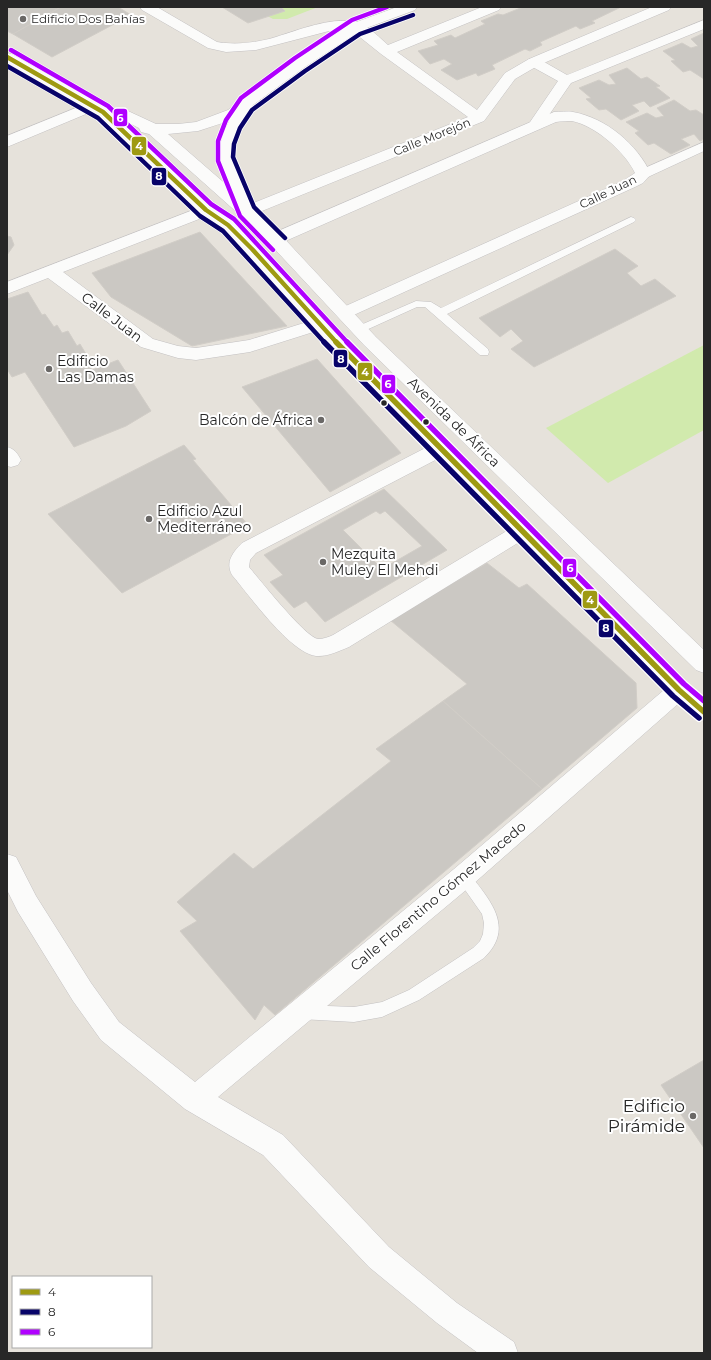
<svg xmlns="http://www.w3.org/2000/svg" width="711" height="1360" font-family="Montserrat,sans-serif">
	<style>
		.pitch { fill: #d1eaad }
		.building { fill: #cbc8c3; stroke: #d1cdc7; fill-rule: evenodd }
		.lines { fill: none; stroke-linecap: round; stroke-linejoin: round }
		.service-casing { stroke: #c3c1c2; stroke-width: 1 }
		.pedestrian-casing { stroke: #c3c1c2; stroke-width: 1 }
		.minor-casing { stroke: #c3c1c2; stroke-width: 1 }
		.secondary-casing { stroke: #c3c1c2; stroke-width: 1 }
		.service { fill: #fbfbfa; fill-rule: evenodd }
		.pedestrian { fill: #fbfbfa; fill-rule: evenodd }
		.minor { fill: #fbfbfa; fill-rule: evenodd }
		.secondary { fill: #fbfbfa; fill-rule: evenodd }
		.bus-1-far1-casing { stroke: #fff; stroke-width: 6 }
		.bus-1-casing { stroke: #fff; stroke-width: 8 }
		.bus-2-far1-casing { stroke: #fff; stroke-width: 6 }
		.bus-2-casing { stroke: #fff; stroke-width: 8 }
		.bus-3-far1-casing { stroke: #fff; stroke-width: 6 }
		.bus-3-casing { stroke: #fff; stroke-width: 8 }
		.bus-1-far1 { stroke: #9e9a12; stroke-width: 4.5 }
		.bus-1 { stroke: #9e9a12; stroke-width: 5.5 }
		.bus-2-far1 { stroke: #080369; stroke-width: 4.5 }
		.bus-2 { stroke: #080369; stroke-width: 5.5 }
		.bus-3-far1 { stroke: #b000ff; stroke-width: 4.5 }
		.bus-3 { stroke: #b000ff; stroke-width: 5.5 }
		.poi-dot { fill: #6a6866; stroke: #fff; stroke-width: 1.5 }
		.bus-dot { fill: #272727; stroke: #fff; stroke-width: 1.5 }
		.labels { text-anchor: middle; stroke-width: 4; stroke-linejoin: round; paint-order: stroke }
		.far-poi-label { font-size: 12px; fill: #272727; stroke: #fff; text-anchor: start }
		.far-street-label { font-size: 12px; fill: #272727; stroke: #fff }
		.street-label { font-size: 14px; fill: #272727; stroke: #fff }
		.poi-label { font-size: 14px; fill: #272727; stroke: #fff; text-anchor: start }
		.near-poi-label { font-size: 17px; fill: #272727; stroke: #fff; text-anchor: end }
		.line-badge { stroke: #fff; stroke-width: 1.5 }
		.badge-label { font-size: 11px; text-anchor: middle; font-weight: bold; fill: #fff }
	</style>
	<rect width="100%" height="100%" fill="#e6e2db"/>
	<!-- pitch -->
	<g class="pitch">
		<path d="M251 7H318L287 19H273Z"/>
		<path d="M704 345V430L608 483 546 428Z"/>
	</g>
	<!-- building -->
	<g class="building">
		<path d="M7 7H61L13 34 7 31Z"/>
		<path d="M61 7H118L131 15 52 57 13 34Z"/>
		<path d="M222 7H281L285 11 248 23Z"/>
		<path d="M523 7H621L592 21 595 23 580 29 576 26 540 42 542 45 530 51 525 49 492 65 495 69 478 76 476 73 457 80 441 70 452 64 444 59 430 64 418 51 438 45 434 41 451 35 455 38 485 24 481 21 498 14 503 15Z"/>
		<path d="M704 33V79L690 70 683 72 671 61 675 60 663 51 682 43 691 48 698 46 691 39Z"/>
		<path d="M627 68 641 79 647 77 660 86 656 87 670 98 650 107 644 101 632 105 639 111 621 120 606 109 599 110 586 99 591 98 579 88 599 80 609 85 616 84 609 75Z"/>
		<path d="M674 100 690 111 696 110 704 115V139L700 141 694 134 681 139 690 145 671 154 654 143 648 145 635 133 639 131 626 122 647 113 656 118 664 116 657 108Z"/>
		<path d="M200 232 287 326 192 346 111 297 92 273Z"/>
		<path d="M7 236 11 237 14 245 7 255Z"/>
		<path d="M615 249 638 266 627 273 641 286 655 279 676 296 534 367 511 349 523 341 511 329 500 337 479 318Z"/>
		<path d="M28 292 42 315 45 314 54 327 57 325 62 333 68 331 77 346 80 344 86 354 82 355 92 370 118 360 151 411 126 426 74 447 25 372 12 377 7 369V299Z"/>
		<path d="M317 359 401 453 330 492 242 387Z"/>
		<path d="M184 445 196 459 193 460 248 525 122 593 48 514Z"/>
		<path d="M384 489 447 550 325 622 306 601 294 608 270 582 283 575 264 555ZM376 511 380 514 385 511 422 546 382 569 343 530Z"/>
		<path d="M487 563 519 588 527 584 636 683 637 708 542 789 443 701 467 684 390 620Z"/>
		<path d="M443 701 542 789 275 1015 264 1005 255 1020 180 931 197 921 177 902 234 853 253 869 391 761 376 749Z"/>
		<path d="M704 1060V1148L661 1085Z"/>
	</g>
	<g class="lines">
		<!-- service casing -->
		<g class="service-casing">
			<g id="service">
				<path d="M631 217 634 218 636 220 634 222 447 314 488 349 489 352 488 355H480L425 307H417L364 331H356L355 329 356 327 416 301 431 302 441 308Z"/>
				<path d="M463 870 468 872C489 899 516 927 484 958L419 1000 382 1017 354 1022 301 1019 296 1017 293 1012 296 1007 301 1005 354 1007 382 1002 409 990 473 948 480 941 483 934 484 923 482 914 456 877 458 872Z"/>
			</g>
		</g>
		<!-- pedestrian casing -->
		<g class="pedestrian-casing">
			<g id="pedestrian">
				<path d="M704 20V29L571 83 540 128 535 129 530 128 528 125 558 81 529 65 527 62 529 59H539L567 75Z"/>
				<path d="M704 142V151L648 177 643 178 638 177 636 174 638 171Z"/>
			</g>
		</g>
		<!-- minor casing -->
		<g class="minor-casing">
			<g id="minor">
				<path d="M140 7H157L217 42C235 45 252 43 269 39 294 32 337 13 362 24 371 29 380 38 388 45L482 7H501L499 10 397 52 477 110 505 73 529 59 652 7H671L669 10 539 65 515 79 484 121 247 217 241 216 239 212 241 208 468 117 381 54 351 30 329 31 256 50 226 52 208 48 142 10Z"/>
				<path d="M93 101 98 103 101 106 98 109 7 147V136Z"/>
				<path d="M554 112C560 112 567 111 573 112 606 118 637 144 651 174L643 183 635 187 345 319 339 317 336 313 339 309 623 181 635 173C625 152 596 126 572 121 567 121 561 121 556 122L281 243 275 244 269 243 267 239 269 235Z"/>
				<path d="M206 205 212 206 214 210 212 214 63 272 153 339 178 346 196 348 249 340 320 318 326 320 329 324 326 328 250 352 196 360 178 358 141 347 48 278 7 294V282Z"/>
				<path d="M440 442 447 444 450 449 447 454 256 553 250 560 249 567C260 580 305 637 318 639 323 639 329 637 333 635L515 526 522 523 529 526 532 531 529 536 349 647C339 651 327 657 316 656 290 653 249 595 232 575 225 562 233 552 242 543L433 444Z"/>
				<path d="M7 447C15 449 17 453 21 460L18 465 11 467 7 466Z"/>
				<path d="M679 681 687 684 690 690 687 696 472 885 218 1097 283 1135 389 1247 457 1303 514 1342 518 1353H478L437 1323 369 1267 263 1155 185 1109 101 1040 73 1001 18 912 7 890V854L16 857 36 896 91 983 119 1022 195 1082 454 869 671 684Z"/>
			</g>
		</g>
		<!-- secondary casing -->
		<g class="secondary-casing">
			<path id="secondary" d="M397 7H417L415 10 361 30 305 67 253 105 238 134 235 145 234 155 240 177 253 206 252 208 281 235 376 337 704 650V673L696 670 364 345 269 243 241 216 149 134 141 132 139 128 123 120 122 122 212 206 234 221 258 245 338 334 492 491 687 684 704 699V721L696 719 671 696 478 501 326 342 246 253 222 229 200 214 97 115 7 63V53L12 54 107 108 128 111 156 124H178L196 122 228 110 295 61 351 24ZM229 121C216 147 217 160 229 187L168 134 198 131Z"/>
		</g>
		<!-- service -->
		<use href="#service" class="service"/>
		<!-- pedestrian -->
		<use href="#pedestrian" class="pedestrian"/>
		<!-- minor -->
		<use href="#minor" class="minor"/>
		<!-- secondary -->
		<use href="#secondary" class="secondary"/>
		<!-- bus-1-far1 casing -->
		<g class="bus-1-far1-casing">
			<path id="bus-1-far1" d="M7 57 103 112 206 210 228 225 252 249 337 343"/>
		</g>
		<!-- bus-1 casing -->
		<g class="bus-1-casing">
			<path id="bus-1" d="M336 342 679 690 704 712"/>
		</g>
		<!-- bus-2-far1 casing -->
		<g class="bus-2-far1-casing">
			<g id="bus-2-far1">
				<path d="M7 66 98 118 200 216 223 231 325 343"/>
				<path d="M285 238 254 207 233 157 234 144 240 128 252 110 305 71 360 34 413 15"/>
			</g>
		</g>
		<!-- bus-2 casing -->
		<g class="bus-2-casing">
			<path id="bus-2" d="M324 342 673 696 699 718"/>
		</g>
		<!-- bus-3-far1 casing -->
		<g class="bus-3-far1-casing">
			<g id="bus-3-far1">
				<path d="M11 50 108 106 211 204 234 219 348 343"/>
				<path d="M273 250 240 216 218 161V141L226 120 241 98 295 58 352 20 387 7"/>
			</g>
		</g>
		<!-- bus-3 casing -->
		<g class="bus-3-casing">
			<path id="bus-3" d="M347 342 684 684 704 701"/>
		</g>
		<!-- bus-1-far1 -->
		<use href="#bus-1-far1" class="bus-1-far1"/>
		<!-- bus-1 -->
		<use href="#bus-1" class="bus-1"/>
		<!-- bus-2-far1 -->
		<use href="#bus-2-far1" class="bus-2-far1"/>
		<!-- bus-2 -->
		<use href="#bus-2" class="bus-2"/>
		<!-- bus-3-far1 -->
		<use href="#bus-3-far1" class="bus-3-far1"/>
		<!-- bus-3 -->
		<use href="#bus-3" class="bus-3"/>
	</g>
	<!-- markers -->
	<g class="poi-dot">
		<circle cx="23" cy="19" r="4"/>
		<circle cx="49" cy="369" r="4"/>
		<circle cx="321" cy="420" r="4"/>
		<circle cx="149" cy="519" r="4"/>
		<circle cx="323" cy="562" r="4"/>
		<circle cx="693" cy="1116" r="4"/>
	</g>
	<g class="bus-dot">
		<circle cx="384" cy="403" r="3.5"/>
		<circle cx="426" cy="422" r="3.5"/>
	</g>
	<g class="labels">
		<!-- far-poi labels -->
		<g class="far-poi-label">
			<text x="31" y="23">Edificio Dos Bahías</text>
		</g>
		<!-- far-street labels -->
		<g class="far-street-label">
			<text transform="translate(432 137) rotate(-22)" y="4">Calle Morejón</text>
			<text transform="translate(608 192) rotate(-26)" y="4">Calle Juan</text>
		</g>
		<!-- street labels -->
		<g class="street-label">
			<text transform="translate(112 317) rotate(37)" y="5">Calle Juan</text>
			<text transform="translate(454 422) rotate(44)" y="5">Avenida de África</text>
			<text transform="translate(438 896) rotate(-40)" y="5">Calle Florentino Gómez Macedo</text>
		</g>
		<!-- poi labels -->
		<g class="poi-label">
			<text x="57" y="366">Edificio<tspan x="57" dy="16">Las Damas</tspan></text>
			<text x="313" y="425" text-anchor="end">Balcón de África</text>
			<text x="157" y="516">Edificio Azul<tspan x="157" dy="16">Mediterráneo</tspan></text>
			<text x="331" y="559">Mezquita<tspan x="331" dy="16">Muley El Mehdi</tspan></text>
		</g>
		<!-- near-poi labels -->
		<g class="near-poi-label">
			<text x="685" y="1112">Edificio<tspan x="685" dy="20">Pirámide</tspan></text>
		</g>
	</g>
	<g class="line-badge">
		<rect x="113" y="108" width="15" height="19" rx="4" fill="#b000ff"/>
		<rect x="131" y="136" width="16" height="20" rx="4" fill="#9e9a12"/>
		<rect x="151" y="167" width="16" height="19" rx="4" fill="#080369"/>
		<rect x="333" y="349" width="15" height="19" rx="4" fill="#080369"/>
		<rect x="357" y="362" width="16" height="19" rx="4" fill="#9e9a12"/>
		<rect x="381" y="374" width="15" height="20" rx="4" fill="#b000ff"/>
		<rect x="562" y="558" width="15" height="20" rx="4" fill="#b000ff"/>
		<rect x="582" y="590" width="16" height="19" rx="4" fill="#9e9a12"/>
		<rect x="598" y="619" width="16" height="19" rx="4" fill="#080369"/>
	</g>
	<g class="badge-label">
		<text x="120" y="122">6</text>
		<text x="139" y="150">4</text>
		<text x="159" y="180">8</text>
		<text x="341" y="363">8</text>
		<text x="365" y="376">4</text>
		<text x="388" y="388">6</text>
		<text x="570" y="572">6</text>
		<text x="590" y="604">4</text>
		<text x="606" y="632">8</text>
	</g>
	<!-- border -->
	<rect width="711" height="1360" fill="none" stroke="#272727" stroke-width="16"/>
	<!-- legend -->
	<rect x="12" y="1276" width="140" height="72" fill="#ffffff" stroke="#a9a9a9"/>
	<rect x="20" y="1289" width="20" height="6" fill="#9e9a12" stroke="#a9a9a9"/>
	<text x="48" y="1296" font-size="12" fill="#272727">4</text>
	<rect x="20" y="1309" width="20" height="6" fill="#080369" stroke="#a9a9a9"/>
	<text x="48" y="1316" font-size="12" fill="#272727">8</text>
	<rect x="20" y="1329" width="20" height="6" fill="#b000ff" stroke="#a9a9a9"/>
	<text x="48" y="1336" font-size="12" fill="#272727">6</text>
</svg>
